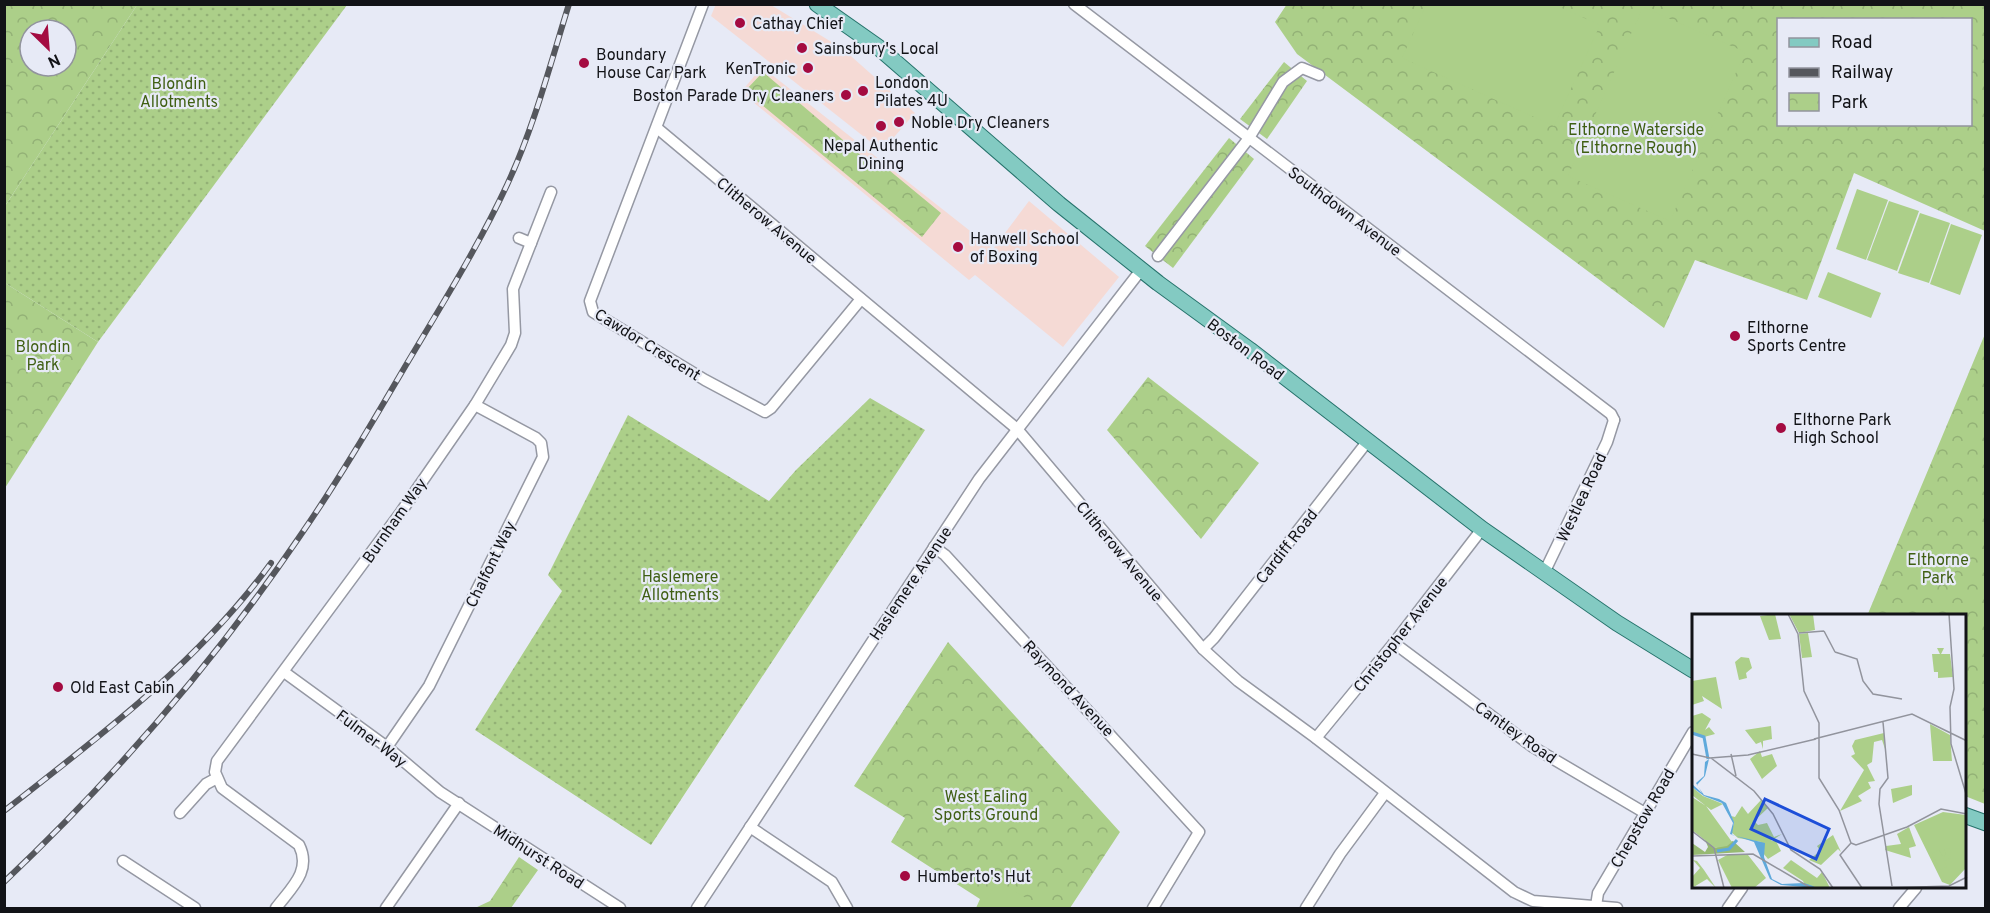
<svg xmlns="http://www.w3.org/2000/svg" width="1990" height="913" font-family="Overpass,sans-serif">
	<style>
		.commercial { fill: #f5dad5 }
		.park { fill: url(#park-crowns); fill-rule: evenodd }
		.garden { fill: url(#garden-dots) }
		.pitch { fill: #accf89 }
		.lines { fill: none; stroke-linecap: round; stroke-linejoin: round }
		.minor-casing { stroke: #9598a3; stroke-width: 13 }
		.primary-casing { stroke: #26736c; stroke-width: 17 }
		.minor { stroke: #fff; stroke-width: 10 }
		.primary { stroke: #83cac2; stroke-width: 15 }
		.rail-casing { stroke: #55575d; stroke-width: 6 }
		.rail { stroke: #e7eaf6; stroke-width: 4; stroke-dasharray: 11; stroke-linecap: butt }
		.poi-dot { fill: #a40b41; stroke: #e7eaf6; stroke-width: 2 }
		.labels { text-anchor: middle; stroke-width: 4.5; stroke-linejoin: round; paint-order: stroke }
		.poi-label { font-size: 16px; fill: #121317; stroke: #e7eaf6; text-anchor: start }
		.park-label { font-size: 16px; fill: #3f5f13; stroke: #e7eaf6 }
		.street-label { font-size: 16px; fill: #121317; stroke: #e7eaf6 }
		.inset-river { fill: none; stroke: #5fa9db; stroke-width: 3 }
		.inset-road { fill: none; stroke: #92949d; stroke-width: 1.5 }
		.view { fill: #1d4ed8; fill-opacity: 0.15; stroke: #1d4ed8; stroke-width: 3 }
		.inset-edge { fill: none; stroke: #121317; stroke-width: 3 }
	</style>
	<defs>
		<pattern id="park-crowns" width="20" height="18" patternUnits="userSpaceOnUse" patternTransform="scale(1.5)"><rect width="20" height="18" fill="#accf89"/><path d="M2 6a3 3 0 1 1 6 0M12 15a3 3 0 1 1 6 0" fill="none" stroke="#93b176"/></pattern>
		<pattern id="garden-dots" width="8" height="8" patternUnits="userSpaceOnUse" patternTransform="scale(1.5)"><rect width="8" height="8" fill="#accf89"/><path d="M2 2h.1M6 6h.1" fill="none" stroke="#93b176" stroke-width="1.8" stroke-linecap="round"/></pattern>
	</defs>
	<rect width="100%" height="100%" fill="#e7eaf6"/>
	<!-- commercial -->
	<g class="commercial">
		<path d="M716 4 771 5 843 49 915 113 882 151 711 16Z"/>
		<path d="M762 67 993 249 1029 201 1119 277 1063 347 975 275 969 280 741 92Z"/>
	</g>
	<!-- park -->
	<g class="park">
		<path d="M1287 4 1985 5V231L1854 173 1807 300 1695 260 1664 328 1297 54 1275 22ZM1778 20H1970V124H1778Z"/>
		<path d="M4 5H137L5 206H4ZM30 30H66V66H30Z"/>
		<path d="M1284 62 1307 81 1267 139 1240 119Z"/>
		<path d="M763 72 863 157 878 161 941 213 922 237 745 91Z"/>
		<path d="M1229 138 1254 159 1173 268 1145 246Z"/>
		<path d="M5 283 98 342 5 488Z"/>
		<path d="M1985 334 1986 804H1985L1965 796 1964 616H1867Z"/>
		<path d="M1148 377 1259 463 1201 539 1107 430Z"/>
		<path d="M948 642 1120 832 1070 908H976L980 899 891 842 905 818 854 786Z"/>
		<path d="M519 857 538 870 511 908H475L490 901Z"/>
	</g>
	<!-- garden -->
	<g class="garden">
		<path d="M137 5H347L98 342 5 283V206Z"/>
		<path d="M870 398 925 430 651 845 475 730 562 591 548 575 628 415 769 501 796 470Z"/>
	</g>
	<!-- pitch -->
	<g class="pitch">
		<path d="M1426 5H1555L1600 25 1554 126 1402 58Z"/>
		<path d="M1643 7 1745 52 1670 221 1568 176Z"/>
		<path d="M1857 189 1888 200 1866 260 1836 249Z"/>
		<path d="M1889 201 1919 211 1897 271 1867 260Z"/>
		<path d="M1920 213 1950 223 1929 283 1898 273Z"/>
		<path d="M1951 224 1982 235 1960 295 1930 284Z"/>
		<path d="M1828 272 1881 293 1871 318 1818 297Z"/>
		<path d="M998 881 1042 908H981Z"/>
	</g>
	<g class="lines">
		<!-- minor casing -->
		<g class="minor-casing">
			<g id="minor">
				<path d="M703 4 590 301 593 312 705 380 765 412 771 408 861 299"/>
				<path d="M1074 4 1611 414 1614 420"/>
				<path d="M657 128 1017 429 1203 649 1238 681 1316 738 1514 892 1533 901 1617 908"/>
				<path d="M519 238 531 243"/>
				<path d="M1158 256 1249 138 1283 82 1302 68 1319 75"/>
				<path d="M934 547 945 555 1199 832 1153 908"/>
				<path d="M1544 573 1607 442 1614 420"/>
				<path d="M1394 643 1533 747 1645 813"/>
				<path d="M1203 649 1214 638 1367 442"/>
				<path d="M284 672 387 747 440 792 620 908"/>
				<path d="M1316 738 1394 643 1482 529"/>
				<path d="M387 747 429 686 543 457 541 443 536 438 475 405"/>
				<path d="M180 813 206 784 217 778"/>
				<path d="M750 827 832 882 847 908"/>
				<path d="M123 861 195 908"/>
				<path d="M1596 906 1598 893 1693 732"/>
				<path d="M276 908C291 888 312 871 299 845L222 788 215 772 217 761 401 512 475 405 511 345 515 333 513 289 551 192"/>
				<path d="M386 908 459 803"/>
				<path d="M697 908 979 479 1141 270"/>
				<path d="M1306 908 1340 854 1385 793"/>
				<path d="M1728 908 1742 888"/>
				<path d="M1899 908 1916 888"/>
			</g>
		</g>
		<!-- primary casing -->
		<g class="primary-casing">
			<g id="primary">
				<path d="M817 4 878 47 1059 204 1158 283 1250 350 1482 529 1617 623 1693 670"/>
				<path d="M1964 815 1986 823"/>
			</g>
		</g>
		<!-- minor -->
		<use href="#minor" class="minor"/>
		<!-- primary -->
		<use href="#primary" class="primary"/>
		<!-- rail casing -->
		<g class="rail-casing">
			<g id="rail">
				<path d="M4 811C100 736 198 663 271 563"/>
				<path d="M4 882C114 778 215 661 300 536 338 481 372 423 406 365 441 306 478 247 507 185 534 127 550 65 569 4"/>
			</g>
		</g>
		<!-- rail -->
		<use href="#rail" class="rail"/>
	</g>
	<!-- markers -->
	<g class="poi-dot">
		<circle cx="740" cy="23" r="6"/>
		<circle cx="802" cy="48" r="6"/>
		<circle cx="584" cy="63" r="6"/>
		<circle cx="808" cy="68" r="6"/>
		<circle cx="863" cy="91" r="6"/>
		<circle cx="846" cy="95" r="6"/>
		<circle cx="899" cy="122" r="6"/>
		<circle cx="881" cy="126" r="6"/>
		<circle cx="958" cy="247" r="6"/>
		<circle cx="1735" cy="336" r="6"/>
		<circle cx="1781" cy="428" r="6"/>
		<circle cx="58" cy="687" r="6"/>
		<circle cx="905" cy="876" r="6"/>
	</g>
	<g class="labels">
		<!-- poi labels -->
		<g class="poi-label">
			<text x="752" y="29">Cathay Chief</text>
			<text x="814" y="54">Sainsbury's Local</text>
			<text x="596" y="60">Boundary<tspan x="596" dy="18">House Car Park</tspan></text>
			<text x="796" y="74" text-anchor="end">KenTronic</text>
			<text x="875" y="88">London<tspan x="875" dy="18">Pilates 4U</tspan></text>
			<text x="834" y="101" text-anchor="end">Boston Parade Dry Cleaners</text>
			<text x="911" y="128">Noble Dry Cleaners</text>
			<text x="881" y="151" text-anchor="middle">Nepal Authentic<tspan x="881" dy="18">Dining</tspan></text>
			<text x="970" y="244">Hanwell School<tspan x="970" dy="18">of Boxing</tspan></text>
			<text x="1747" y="333">Elthorne<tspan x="1747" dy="18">Sports Centre</tspan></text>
			<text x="1793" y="425">Elthorne Park<tspan x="1793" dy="18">High School</tspan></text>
			<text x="70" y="693">Old East Cabin</text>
			<text x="917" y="882">Humberto's Hut</text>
		</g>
		<!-- park labels -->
		<g class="park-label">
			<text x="179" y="89">Blondin<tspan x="179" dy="18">Allotments</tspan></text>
			<text x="1636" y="135">Elthorne Waterside<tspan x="1636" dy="18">(Elthorne Rough)</tspan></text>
			<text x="43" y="352">Blondin<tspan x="43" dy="18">Park</tspan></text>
			<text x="1938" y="565">Elthorne<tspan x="1938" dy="18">Park</tspan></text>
			<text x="680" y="582">Haslemere<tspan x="680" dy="18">Allotments</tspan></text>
			<text x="986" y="802">West Ealing<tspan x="986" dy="18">Sports Ground</tspan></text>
		</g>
		<!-- street labels -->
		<g class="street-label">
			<text transform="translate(1345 211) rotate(37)" y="6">Southdown Avenue</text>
			<text transform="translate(767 220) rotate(40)" y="6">Clitherow Avenue</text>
			<text transform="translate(648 344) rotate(32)" y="6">Cawdor Crescent</text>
			<text transform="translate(1246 349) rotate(37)" y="6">Boston Road</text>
			<text transform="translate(1581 497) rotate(-65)" y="6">Westlea Road</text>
			<text transform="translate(394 520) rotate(-55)" y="6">Burnham Way</text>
			<text transform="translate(1286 546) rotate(-52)" y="6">Cardiff Road</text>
			<text transform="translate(1120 551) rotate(50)" y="6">Clitherow Avenue</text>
			<text transform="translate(490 564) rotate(-64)" y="6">Chalfont Way</text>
			<text transform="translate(910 583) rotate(-56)" y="6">Haslemere Avenue</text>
			<text transform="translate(1400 634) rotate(-52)" y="6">Christopher Avenue</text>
			<text transform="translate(1069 688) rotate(47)" y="6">Raymond Avenue</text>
			<text transform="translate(1516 732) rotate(35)" y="6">Cantley Road</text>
			<text transform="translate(372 738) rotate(37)" y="6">Fulmer Way</text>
			<text transform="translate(1642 818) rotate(-60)" y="6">Chepstow Road</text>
			<text transform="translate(539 856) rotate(33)" y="6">Midhurst Road</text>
		</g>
	</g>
	<!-- overview -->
	<g transform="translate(1692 614)">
		<rect width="274" height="274" fill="#e7eaf6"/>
		<path d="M24 63 30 95 10 82 12 87 0 91V67ZM37 240 56 241 74 264 62 274H40L26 246Z" fill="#accf89"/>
		<path d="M12 223 23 234 41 227 53 238 0 241V229L13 238 16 233Z" fill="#96b972"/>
		<path d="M79 112 80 125 71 127V135L69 128 64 130 53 116ZM68 137 70 143 80 140 85 152 70 165 58 145ZM217 213 224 232 217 234 219 244 193 236 194 232 209 230 205 220Z" fill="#accf89"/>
		<path d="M97 0H121L123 16 107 19ZM116 19 120 43 110 44 107 20ZM245 34H252L249 40H258L261 63 246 64V58H242L240 40H248ZM49 43 57 44 60 54 54 59 55 64 47 66 43 48ZM10 99 19 105 13 116 17 113 23 120 12 123 0 118V102ZM238 110 258 121 260 147H241ZM192 119 193 135 190 126 182 128 180 148 175 151 183 167 176 168 179 174 166 182 170 187 148 197 172 156 159 142 163 140 160 132 163 126ZM0 173 11 182 31 190 19 196 0 181ZM0 183 14 192 40 228 35 232 23 234 0 216ZM69 186 76 194 62 207 66 211 75 209 82 223 90 220 79 227H84L89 237 76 245 66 233 69 228 46 224 39 218 42 209 39 202 43 203 50 192 56 200ZM251 198 274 201V254L258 271 250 268 222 211ZM141 221 149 238 146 235 129 251 117 246 128 237 125 232ZM1 246 5 247 12 256 24 274 15 265 0 274V263L8 254ZM99 246 125 264 130 258 138 274H114L111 267 91 254Z" fill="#accf89"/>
		<path d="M220 171V181L201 189 199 175Z" fill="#accf89"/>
		<path d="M83 0 89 25 77 26 68 2ZM252 234 258 235 259 244 252 247 255 253 248 256 240 239 247 236 251 243 254 241Z" fill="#accf89"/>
		<path d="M17 145 13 162 5 171 12 181 27 185 34 189 42 208 40 221 73 229 72 243 80 265 90 270 112 269 121 272 124 274 89 271 78 265 62 228 38 220 41 209 30 189 12 182 0 173V170L10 179 4 169 12 162 13 148Z" fill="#5fa9db"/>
		<path class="inset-river" d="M0 119 12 123 16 145M25 237 37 235 45 226"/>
		<path class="inset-road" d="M96 0 106 20 112 77 127 109V164L147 196 159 229M257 0 262 75 258 93 259 130 275 183M132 17 143 38M107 19 132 17M143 38 165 45 171 67 181 80 210 85M191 108 196 164 188 175 187 190 200 272M122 125 220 100 275 127M0 140 18 144 56 141 124 125M39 140 44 162M19 144 62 177 81 200 99 236 128 255 141 274M0 217 22 234 32 274M159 229 164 231 215 213 249 195 275 200M159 229 148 241 170 274M0 242 61 240 119 274M195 274 257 272 275 263"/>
		<path class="view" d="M73 185 137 215 124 245 59 215Z"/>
		<rect width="274" height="274" class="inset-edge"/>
	</g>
	<!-- border -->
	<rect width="1990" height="913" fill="none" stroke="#121317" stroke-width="12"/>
	<!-- legend -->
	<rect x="1777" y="18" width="195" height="108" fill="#e7eaf6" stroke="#92949d" stroke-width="1.5"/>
	<rect x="1789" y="38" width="30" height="9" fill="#83cac2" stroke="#92949d" stroke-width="1.5"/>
	<text x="1831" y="48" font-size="18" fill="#121317">Road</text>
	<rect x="1789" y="68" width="30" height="9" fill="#55575d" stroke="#92949d" stroke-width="1.5"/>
	<text x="1831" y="78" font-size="18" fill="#121317">Railway</text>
	<rect x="1789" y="93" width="30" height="18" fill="url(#park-crowns)" stroke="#92949d" stroke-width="1.5"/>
	<text x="1831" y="108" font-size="18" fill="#121317">Park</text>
	<!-- north arrow -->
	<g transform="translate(48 48) rotate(155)"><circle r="28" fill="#e7eaf6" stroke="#92949d" stroke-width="1.5"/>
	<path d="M0-4.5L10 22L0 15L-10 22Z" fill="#a40b41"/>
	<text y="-9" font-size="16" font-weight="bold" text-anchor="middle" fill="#121317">N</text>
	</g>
</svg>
